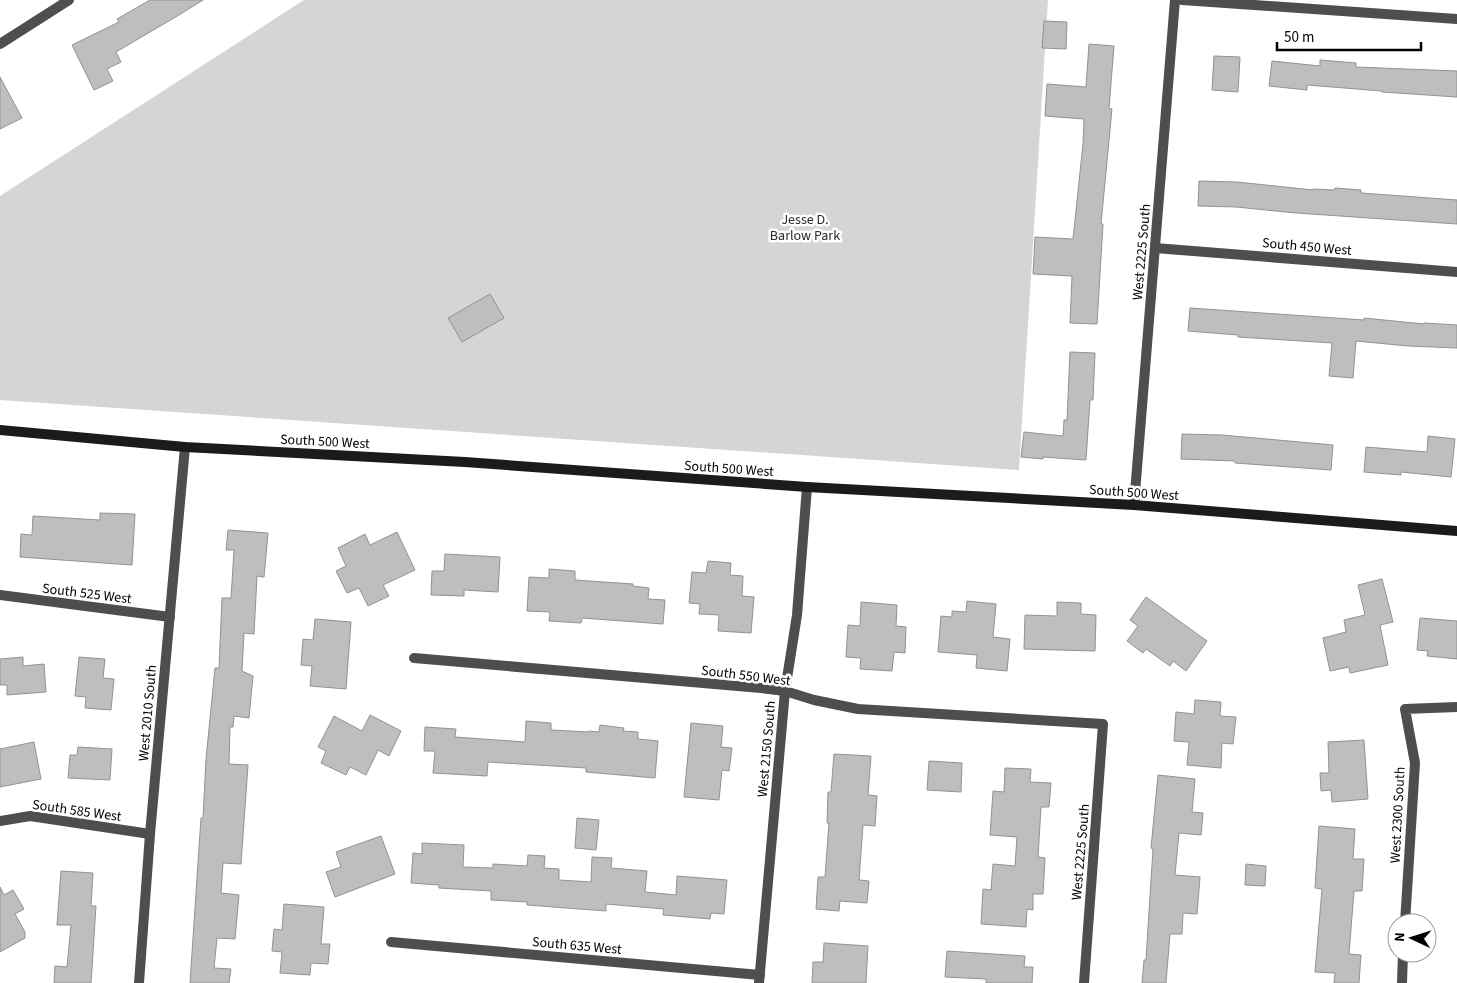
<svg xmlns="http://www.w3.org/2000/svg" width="1457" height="983" font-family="'Source Sans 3',sans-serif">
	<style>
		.green { fill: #d5d5d5 }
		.building { fill: #bebebe; stroke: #929292 }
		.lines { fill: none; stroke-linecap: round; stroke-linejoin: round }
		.street { stroke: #4e4e4e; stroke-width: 10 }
		.secondary { stroke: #1b1b1b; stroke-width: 10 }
		.labels { text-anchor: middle; stroke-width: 5; stroke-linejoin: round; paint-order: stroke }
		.park-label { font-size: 14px; fill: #2c2c2c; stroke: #fff }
		.street-label { font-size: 14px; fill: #000; stroke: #fff }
	</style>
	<rect width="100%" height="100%" fill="#fff"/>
	<!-- green -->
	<path class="green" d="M304 0H1048L1019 470 0 400V196Z"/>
	<!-- building -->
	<g class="building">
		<path d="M150 0H203L179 15 116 52 121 62 107 69 113 81 94 90 72 45 119 22 117 19Z"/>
		<path d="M1044 21 1067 22 1066 49 1042 48Z"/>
		<path d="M1089 44 1114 46 1109 108 1112 109 1101 224H1103L1097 324 1070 323 1072 276 1033 274 1035 237 1073 239 1083 144 1084 119 1045 116 1047 84 1086 87Z"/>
		<path d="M1214 56 1240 57 1238 92 1212 90Z"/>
		<path d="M1320 60 1356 63V67L1457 71V97L1382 92V91L1307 85V90L1269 86 1272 61 1320 66Z"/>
		<path d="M0 77 22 118 0 129Z"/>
		<path d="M1199 181 1237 182 1313 190V189L1334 190 1335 188 1361 190V193L1457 200V224L1296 213 1236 207 1198 206Z"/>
		<path d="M490 294 504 318 462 342 448 318Z"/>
		<path d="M1190 308 1364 320V318L1424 324V323L1457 325V348L1408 346 1356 341 1353 378 1329 376 1332 343 1238 337V335L1188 331Z"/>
		<path d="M1070 352 1095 353 1093 400H1090L1086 460 1043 457V459L1021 457 1024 432 1063 436 1064 420H1067Z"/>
		<path d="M1182 434 1222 435 1333 445 1331 470 1235 463V461L1181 459Z"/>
		<path d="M1428 436 1455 439 1451 477 1401 472V475L1364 472 1366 447 1427 452Z"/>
		<path d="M100 513 135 514 132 565 20 557 21 534 32 535 33 516 100 520Z"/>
		<path d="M228 530 268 533 264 577 257 576 254 634 244 633 242 671 253 676 249 718 234 716 233 727H230L229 764 248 765 241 864 223 863 221 893 239 895 235 939 217 938 214 968 231 969 229 983H190L201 818H203L206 759 215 668H219L222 598H231L234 550H226Z"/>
		<path d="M397 532 415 570 383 585 389 596 368 606 359 588 347 593 336 571 346 566 338 548 365 534 370 545Z"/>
		<path d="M445 554 500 557 498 592 464 590V596L431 595 432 571H444Z"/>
		<path d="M708 561 731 563 730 575 743 576 742 596 754 597 751 633 718 631 719 615 699 614 700 604 689 603 692 572 706 573Z"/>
		<path d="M549 569 575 571V580L633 584V586L649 588 648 599 665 600 663 624 582 618 581 623 549 621 550 612 527 611 529 577 549 578Z"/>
		<path d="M1382 579 1393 622 1380 625 1388 665 1350 673 1349 667 1330 671 1323 638 1346 632 1344 620 1365 615 1358 585Z"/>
		<path d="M1146 597 1207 641 1186 671 1173 661 1170 666 1146 649 1143 653 1127 641 1138 626 1130 620Z"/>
		<path d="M967 601 996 604 993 637 1010 639 1007 671 976 668 977 655 938 652 941 616 952 617V611L966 612Z"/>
		<path d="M861 602 897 605 896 626 906 627 905 653 894 652 892 671 860 669 861 658 846 657 848 625 860 626Z"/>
		<path d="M1057 602 1081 603V614L1096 615 1095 651 1024 649 1025 615 1057 616Z"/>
		<path d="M1420 618 1457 621V659L1427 656 1428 651 1417 650Z"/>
		<path d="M315 619 351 622 346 689 310 686 312 666 301 665 303 639 313 640Z"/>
		<path d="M23 657V666L44 664 46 692 7 695V685H0V659Z"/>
		<path d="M79 657 105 659 103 678 114 679 111 710 85 708 86 697 75 696Z"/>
		<path d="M1195 700 1221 702 1220 716 1236 717 1233 744 1222 743 1221 768 1187 765 1189 742 1174 741 1176 712 1194 714Z"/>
		<path d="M370 715 401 731 389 756 378 750 366 775 350 767 346 775 321 763 326 751 318 747 334 716 362 731Z"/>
		<path d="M526 721 551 723V730L589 732V731L599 732 600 725 624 728 623 731 638 732V739L658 741 655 778 586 772V768L488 762 487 776 433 773 435 751H424L425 727 456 729 455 737 525 742Z"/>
		<path d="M691 723 723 726 721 747 732 748 729 771 722 770 719 800 684 797Z"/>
		<path d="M1364 740 1368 799 1332 802 1331 790 1321 791 1320 773H1329L1328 742Z"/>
		<path d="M34 742 41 779 0 787V749Z"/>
		<path d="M78 747 112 749 110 780 68 778 70 755H77Z"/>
		<path d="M834 754 871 756 868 795 877 796 875 826 863 825 859 880 869 881 867 903 840 901 839 911 816 909 818 877H825L829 823H827L828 792H831Z"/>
		<path d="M929 761 962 763 961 792 927 790Z"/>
		<path d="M1005 768 1031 769 1030 782 1051 783 1049 807H1041L1038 857 1045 858 1043 894H1033V910L1027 909 1026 927 981 924 983 889 991 890 993 864 1015 866 1017 837 990 835 993 791 1004 792Z"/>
		<path d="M1158 775 1195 779 1192 812 1203 813 1201 835 1179 833 1175 875 1200 877 1197 914 1183 913 1182 934H1170L1166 983H1142L1144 960H1146L1153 849 1151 848Z"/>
		<path d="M577 818 599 820 596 850 575 848Z"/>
		<path d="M1319 826 1355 829 1353 859H1364L1362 891H1354L1349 954 1361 955 1359 983H1334L1335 973 1315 972 1322 889 1315 888Z"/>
		<path d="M381 836 395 874 335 897 326 872 341 867 336 852Z"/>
		<path d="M422 843 464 845 463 867 493 868V864L527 866 528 855 545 856 544 868 559 869V880L591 882 592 857 612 858 611 868 647 871 645 892 676 895 677 876 727 880 724 914 711 913 710 919 663 915 664 909 606 904V911L527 905V902L491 900V891L439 888V885L411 883 413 853 422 854Z"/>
		<path d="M1246 864 1266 866 1265 886 1245 885Z"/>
		<path d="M61 871 93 873 91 906H96L91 983H54L55 966 67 967 71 925H57Z"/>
		<path d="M0 887 4 895 13 890 24 909 15 914 25 932V938L0 952Z"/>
		<path d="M284 904 324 907 321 944H330L328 964 311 963 310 975 280 973 282 952 272 951 274 929 282 930Z"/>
		<path d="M824 943 868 946 866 983H812L813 962H823Z"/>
		<path d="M947 951 1025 956 1024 967H1033L1032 983H986V979L945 977Z"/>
	</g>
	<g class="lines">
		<!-- street -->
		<g class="street">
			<path d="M1182 0 1457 19"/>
			<path d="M0 44 69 0"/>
			<path d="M1155 248 1457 272"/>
			<path d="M1134 505 1175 0"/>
			<path d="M0 595 170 617"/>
			<path d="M414 658 761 688 785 691 814 700 858 709 1103 724 1084 983"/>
			<path d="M0 821 30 816 150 834"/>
			<path d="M1405 923 1415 763 1405 709 1457 707"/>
			<path d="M391 942 760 975"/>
			<path d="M139 983 150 834 185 447"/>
			<path d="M759 983 785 691 797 615 807 487"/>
			<path d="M1402 983 1403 953"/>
		</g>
		<!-- secondary -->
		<path class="secondary" d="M0 430 185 447 465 462 807 487 1134 505 1457 531"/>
	</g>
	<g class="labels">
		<!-- park labels -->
		<g class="park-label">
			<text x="805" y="224">Jesse D.<tspan x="805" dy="16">Barlow Park</tspan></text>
		</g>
		<!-- street labels -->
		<g class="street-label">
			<text transform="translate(1307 246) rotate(5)" y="5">South 450 West</text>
			<text transform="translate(1141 252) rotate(-85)" y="5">West 2225 South</text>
			<text transform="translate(325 441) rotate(3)" y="5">South 500 West</text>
			<text transform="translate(729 468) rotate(4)" y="5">South 500 West</text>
			<text transform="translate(1134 492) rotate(4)" y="5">South 500 West</text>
			<text transform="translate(87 593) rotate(7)" y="5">South 525 West</text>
			<text transform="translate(746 675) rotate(7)" y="5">South 550 West</text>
			<text transform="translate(147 713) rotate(-85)" y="5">West 2010 South</text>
			<text transform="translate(766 749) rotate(-85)" y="5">West 2150 South</text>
			<text transform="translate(77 810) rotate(8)" y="5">South 585 West</text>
			<text transform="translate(1397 815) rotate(-87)" y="5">West 2300 South</text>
			<text transform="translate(1080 852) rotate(-85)" y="5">West 2225 South</text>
			<text transform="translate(577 945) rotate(5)" y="5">South 635 West</text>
		</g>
	</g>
	<!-- north arrow -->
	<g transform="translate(1412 938) rotate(274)"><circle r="24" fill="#ffffff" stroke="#999999"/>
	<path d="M0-4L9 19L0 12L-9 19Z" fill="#000000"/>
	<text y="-8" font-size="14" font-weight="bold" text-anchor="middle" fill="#000000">N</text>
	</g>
	<!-- scale -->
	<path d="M1277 42v8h144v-8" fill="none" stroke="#000000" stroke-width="2.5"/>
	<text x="1284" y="42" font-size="15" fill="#000000" stroke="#ffffff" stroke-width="4" paint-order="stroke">50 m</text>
</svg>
